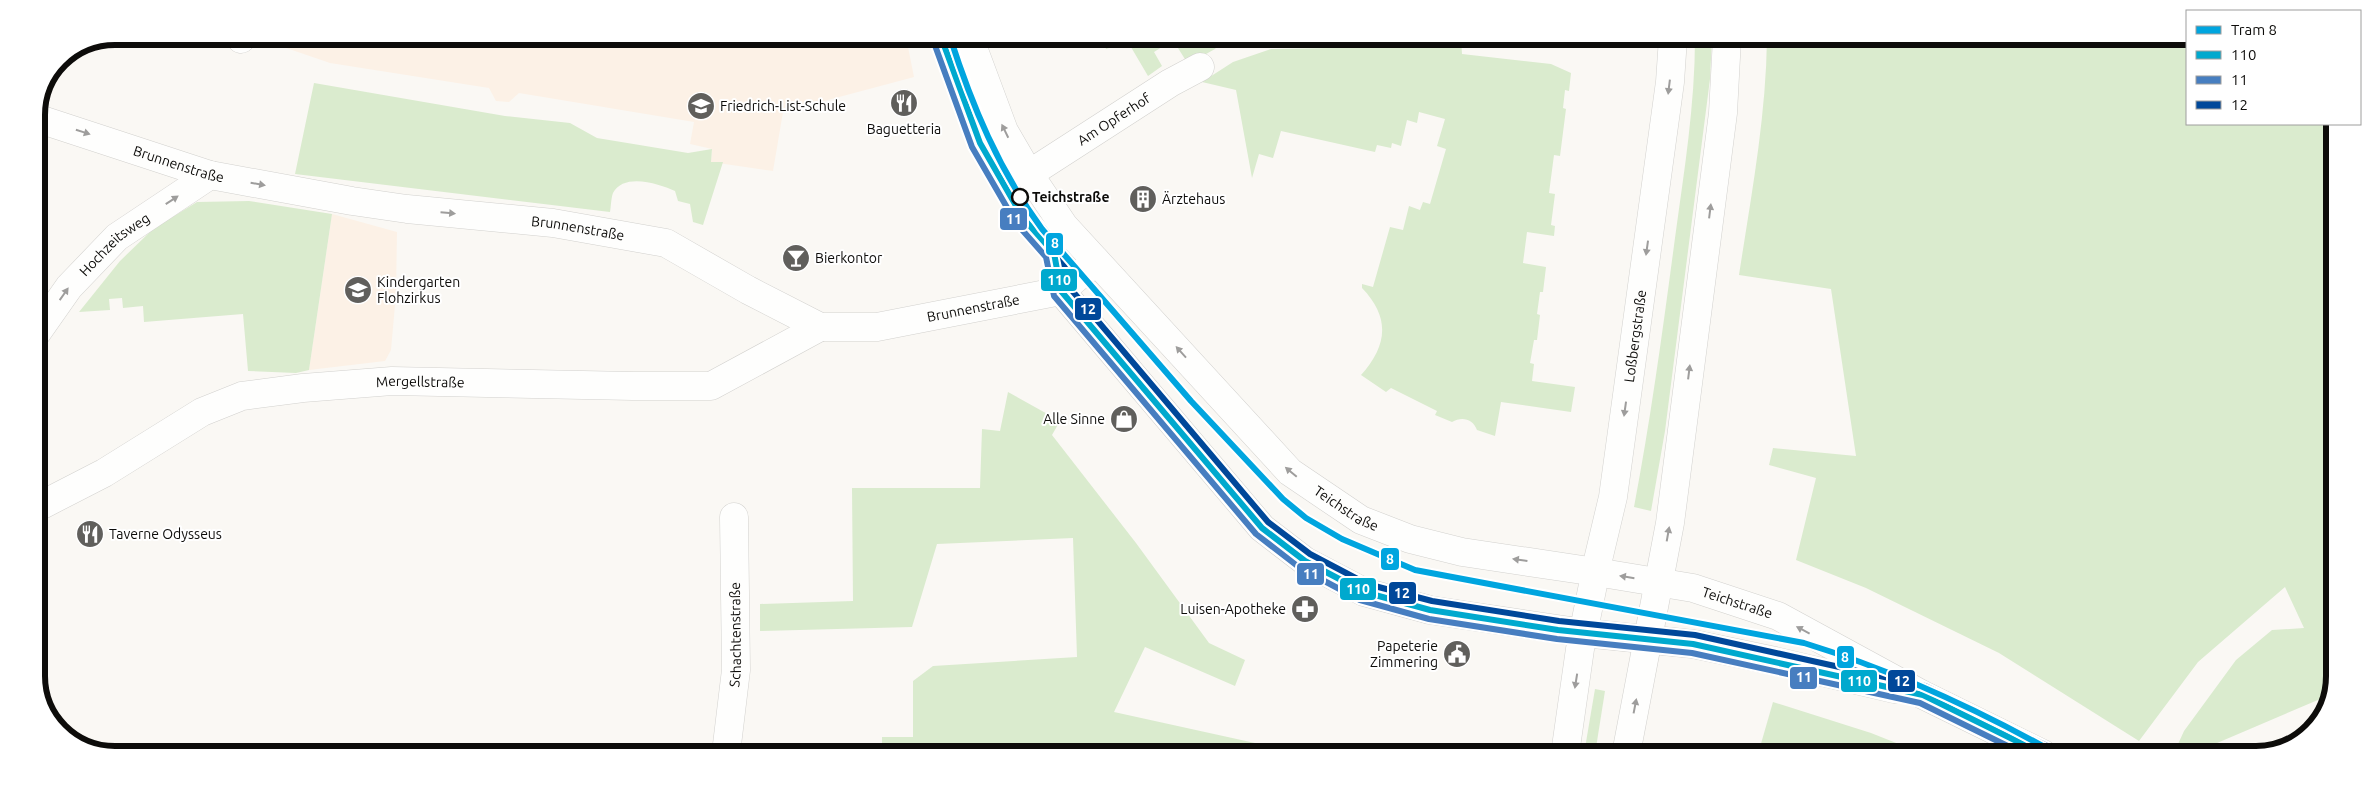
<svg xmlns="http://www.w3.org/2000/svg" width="2371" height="791" font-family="Ubuntu,sans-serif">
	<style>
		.education { fill: #fcf1e6 }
		.green { fill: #daebce }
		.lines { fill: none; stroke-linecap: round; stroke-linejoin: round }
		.street-casing { stroke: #d2d1ce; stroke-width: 29 }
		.secondary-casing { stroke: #d2d1ce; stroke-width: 29 }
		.street { stroke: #fefefd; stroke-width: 28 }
		.secondary { stroke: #fefefd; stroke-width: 28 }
		.bus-1-casing { stroke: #fff; stroke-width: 10 }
		.bus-2-casing { stroke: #fff; stroke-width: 10 }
		.bus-3-casing { stroke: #fff; stroke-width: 10 }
		.bus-1 { stroke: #00a9ce; stroke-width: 6 }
		.bus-2 { stroke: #477ec0; stroke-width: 6 }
		.bus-3 { stroke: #00489a; stroke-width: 6 }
		.tram-1-casing { stroke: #fff; stroke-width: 10 }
		.tram-1 { stroke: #00a5df; stroke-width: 6 }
		.oneway { fill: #9e9d9c }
		.stop-dot { fill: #fff; stroke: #0d0c0a; stroke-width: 2.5 }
		.labels { text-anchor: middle; stroke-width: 4; stroke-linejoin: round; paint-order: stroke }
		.poi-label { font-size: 14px; fill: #0d0c0a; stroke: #fff; text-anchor: start }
		.street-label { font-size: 14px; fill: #0d0c0a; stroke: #fff }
		.stop-label { font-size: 14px; font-weight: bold; fill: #0d0c0a; stroke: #fff; text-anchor: start }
		.rim { fill: none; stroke: #0d0c0a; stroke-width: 6 }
		.line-badge { stroke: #fff; stroke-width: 2 }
		.badge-label { font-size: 14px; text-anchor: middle; font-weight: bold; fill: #fff }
	</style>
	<rect width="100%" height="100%" fill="#faf8f4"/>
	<!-- education -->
	<g class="education">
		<path d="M251 36 906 37 914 77 783 112 773 171 711 162 712 149 690 144 694 122 519 93 509 102 496 101 489 88 330 63Z"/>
		<path d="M332 214 397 232 396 294 391 350 385 361 309 370Z"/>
	</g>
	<!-- green -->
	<g class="green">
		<path d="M1102 38H1224L1215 49 1188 64 1173 40 1154 52 1162 66 1148 76 1128 42 1106 49Z"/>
		<path d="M1336 38H1461L1462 54 1551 64 1571 73 1569 91 1565 90 1563 108 1566 109 1560 156 1554 155 1549 193 1555 194 1551 225 1555 226 1554 236 1527 232 1523 263 1546 267 1543 292H1540L1537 314 1540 315 1537 340H1534L1530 363 1534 364 1532 381 1575 387 1571 412 1501 402 1495 436 1477 430C1473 419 1462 416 1452 422L1435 415 1437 411 1391 388 1386 392 1361 375C1387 346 1391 318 1362 288V284L1373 287 1390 227 1403 230 1409 206 1420 210 1423 202 1430 204 1446 149 1437 146 1445 119 1419 112 1417 123 1407 120 1401 146 1392 143 1391 148 1377 145 1375 152 1281 131 1273 158 1259 154 1252 178 1236 90 1202 82 1233 62 1271 49 1333 48Z"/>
		<path d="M1695 38H1712L1710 79 1665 431 1651 511 1634 507C1651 418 1663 328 1675 238 1684 172 1695 105 1695 38Z"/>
		<path d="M1767 38 2187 39V124H2334L2332 694 2189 755H2173L2184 731 2236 660 2272 630 2304 628 2285 587 2198 662 2139 741 1999 653 1866 588 1796 560 1816 478 1769 465 1773 448 1856 456 1831 289 1739 275C1751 197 1766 118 1767 38Z"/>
		<path d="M314 83 505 116 570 123 597 138 688 153 712 149 711 162H723L703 225 693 222 690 204 678 201 675 191C660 184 624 172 613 193 611 198 611 207 610 212L295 174Z"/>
		<path d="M249 201 332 214 309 370 296 373 248 371 243 314 144 322 143 306 123 308 122 298 109 299 110 310 79 312 120 261 153 229 197 202Z"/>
		<path d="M1008 392 1060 421 1052 435 1136 543 1209 643 1245 660 1235 686 1145 647 1114 712 1305 754 882 753V737H913V681L933 666 1077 657 1073 538 937 544 912 627 760 631V604L853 601 852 488H980L982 429 1000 431Z"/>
		<path d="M1595 689 1605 691 1595 754H1584Z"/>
		<path d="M1773 702 1871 733 1924 754H1758Z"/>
	</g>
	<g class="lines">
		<!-- street casing -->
		<g class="street-casing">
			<g id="street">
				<path d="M239 36 241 39"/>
				<path id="s1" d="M969 37 1004 131 1029 174 1064 226 1290 472 1361 520 1410 539 1462 552 1596 572"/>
				<path id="s2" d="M36 118 210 175 352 201 407 209 553 223 666 243 748 290 820 327H877L1061 291 1096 261"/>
				<path id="s3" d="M1029 174 1170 83 1200 67"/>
				<path d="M1061 291 1262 528 1305 561 1364 592 1430 610 1584 633"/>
				<path id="s4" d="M36 334 69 287 117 237 210 175"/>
				<path id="s5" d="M36 508 104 473 202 412 242 396 303 388 392 381 633 386H711L820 327"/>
				<path id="s6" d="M726 753 736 670 734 517"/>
			</g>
		</g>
		<!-- secondary casing -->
		<g class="secondary-casing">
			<g id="secondary">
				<path id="s7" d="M1596 572 1693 588 1778 616 1923 695 2043 754"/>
				<path d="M1584 633 1693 644 1775 661 1894 689"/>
				<path id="s8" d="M1565 754 1580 649 1598 560 1613 497 1670 82 1673 38"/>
				<path d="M1626 754 1670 523 1723 113 1727 38"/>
			</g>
		</g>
		<!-- street -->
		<use href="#street" class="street"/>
		<!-- secondary -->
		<use href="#secondary" class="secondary"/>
		<!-- bus-1 casing -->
		<g class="bus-1-casing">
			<path id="bus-1" d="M941 37 980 143 1023 218 1054 253 1061 291 1262 528 1305 561 1364 592 1430 610 1558 630 1693 644 1923 695 2043 754"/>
		</g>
		<!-- bus-2 casing -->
		<g class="bus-2-casing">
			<path id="bus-2" d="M933 40 972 147 1016 223 1046 257 1054 296 1256 534 1300 568 1360 600 1429 619 1557 639 1692 653 1920 703 2024 754"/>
		</g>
		<!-- bus-3 casing -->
		<g class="bus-3-casing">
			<path id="bus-3" d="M950 37 988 139 1030 213 1061 248 1069 287 1268 522 1310 554 1367 584 1432 601 1559 621 1695 635 1925 686 2047 746"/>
		</g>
		<!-- bus-1 -->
		<use href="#bus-1" class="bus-1"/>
		<!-- bus-2 -->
		<use href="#bus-2" class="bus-2"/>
		<!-- bus-3 -->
		<use href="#bus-3" class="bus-3"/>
		<!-- tram-1 casing -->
		<g class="tram-1-casing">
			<path id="tram-1" d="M950 37C972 106 999 170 1042 229L1191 401 1283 499 1306 518 1342 539 1415 570 1804 643C1892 670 1977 709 2057 754"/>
		</g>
		<!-- tram-1 -->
		<use href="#tram-1" class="tram-1"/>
	</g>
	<!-- one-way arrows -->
	<defs><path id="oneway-solid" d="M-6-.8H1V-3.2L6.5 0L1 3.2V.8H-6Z" transform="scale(1.25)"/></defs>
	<g class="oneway">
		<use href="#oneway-solid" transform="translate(1669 87) rotate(97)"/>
		<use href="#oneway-solid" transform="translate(1005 131) rotate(-116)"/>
		<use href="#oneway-solid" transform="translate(83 132) rotate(18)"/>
		<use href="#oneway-solid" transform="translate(258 184) rotate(10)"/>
		<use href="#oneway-solid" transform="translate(172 200) rotate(-33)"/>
		<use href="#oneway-solid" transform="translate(1710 211) rotate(-83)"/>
		<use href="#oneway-solid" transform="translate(448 213) rotate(5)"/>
		<use href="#oneway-solid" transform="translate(1647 248) rotate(98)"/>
		<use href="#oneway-solid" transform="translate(64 294) rotate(-55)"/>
		<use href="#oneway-solid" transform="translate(1181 352) rotate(-132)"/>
		<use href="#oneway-solid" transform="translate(1689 372) rotate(-83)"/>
		<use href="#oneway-solid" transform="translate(1625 409) rotate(98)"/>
		<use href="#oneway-solid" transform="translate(1291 472) rotate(-140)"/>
		<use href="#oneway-solid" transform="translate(1668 534) rotate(-80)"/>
		<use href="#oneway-solid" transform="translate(1520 560) rotate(-172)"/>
		<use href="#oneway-solid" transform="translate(1627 577) rotate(-171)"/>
		<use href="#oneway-solid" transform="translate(1803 630) rotate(-152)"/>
		<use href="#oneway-solid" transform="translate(1576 681) rotate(99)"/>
		<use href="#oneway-solid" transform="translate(1635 706) rotate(-79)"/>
	</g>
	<!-- icons -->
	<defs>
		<g id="restaurant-disc" transform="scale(1.4375)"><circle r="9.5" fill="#605f5c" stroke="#fff"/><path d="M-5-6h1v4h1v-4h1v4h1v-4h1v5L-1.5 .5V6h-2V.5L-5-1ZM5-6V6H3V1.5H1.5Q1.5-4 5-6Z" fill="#fff"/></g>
		<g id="school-disc" transform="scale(1.4375)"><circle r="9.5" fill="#605f5c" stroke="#fff"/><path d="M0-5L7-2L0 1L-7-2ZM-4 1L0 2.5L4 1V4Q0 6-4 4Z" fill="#fff"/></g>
		<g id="building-disc" transform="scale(1.4375)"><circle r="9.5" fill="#605f5c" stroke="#fff"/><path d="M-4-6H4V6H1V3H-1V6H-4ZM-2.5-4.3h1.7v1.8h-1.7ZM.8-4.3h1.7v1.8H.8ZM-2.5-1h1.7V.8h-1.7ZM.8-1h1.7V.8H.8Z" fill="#fff"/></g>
		<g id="bar-disc" transform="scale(1.4375)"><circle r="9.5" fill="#605f5c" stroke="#fff"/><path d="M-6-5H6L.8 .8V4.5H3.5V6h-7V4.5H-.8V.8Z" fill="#fff"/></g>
		<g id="shop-disc" transform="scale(1.4375)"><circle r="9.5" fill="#605f5c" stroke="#fff"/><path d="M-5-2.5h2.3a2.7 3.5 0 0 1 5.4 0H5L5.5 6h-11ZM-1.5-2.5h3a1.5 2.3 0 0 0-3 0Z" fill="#fff"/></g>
		<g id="pharmacy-disc" transform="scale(1.4375)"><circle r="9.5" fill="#605f5c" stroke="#fff"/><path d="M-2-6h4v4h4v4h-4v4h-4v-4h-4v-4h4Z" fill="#fff"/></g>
		<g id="civic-disc" transform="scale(1.4375)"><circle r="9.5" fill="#605f5c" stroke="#fff"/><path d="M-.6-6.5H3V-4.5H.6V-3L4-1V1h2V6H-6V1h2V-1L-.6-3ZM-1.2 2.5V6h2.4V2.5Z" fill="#fff"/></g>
	</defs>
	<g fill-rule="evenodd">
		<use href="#restaurant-disc" x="904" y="103"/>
		<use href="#school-disc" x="701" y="106"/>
		<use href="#building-disc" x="1143" y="199"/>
		<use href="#bar-disc" x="796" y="258"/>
		<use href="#school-disc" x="358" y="290"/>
		<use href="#shop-disc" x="1124" y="419"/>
		<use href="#restaurant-disc" x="90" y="534"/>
		<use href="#pharmacy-disc" x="1305" y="609"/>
		<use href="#civic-disc" x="1457" y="654"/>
	</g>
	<!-- markers -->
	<circle class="stop-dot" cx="1020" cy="197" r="8"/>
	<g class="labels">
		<!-- poi labels -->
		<g class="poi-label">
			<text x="720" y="111">Friedrich-List-Schule</text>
			<text x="904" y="134" text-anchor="middle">Baguetteria</text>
			<text x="1162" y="204">Ärztehaus</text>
			<text x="815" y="263">Bierkontor</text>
			<text x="377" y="287">Kindergarten<tspan x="377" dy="16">Flohzirkus</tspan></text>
			<text x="1105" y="424" text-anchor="end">Alle Sinne</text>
			<text x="109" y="539">Taverne Odysseus</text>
			<text x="1286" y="614" text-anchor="end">Luisen-Apotheke</text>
			<text x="1438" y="651" text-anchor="end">Papeterie<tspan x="1438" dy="16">Zimmering</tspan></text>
		</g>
		<!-- street labels -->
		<g class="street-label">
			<text dy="5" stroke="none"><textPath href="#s3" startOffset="101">Am Opferhof</textPath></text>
			<text dy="5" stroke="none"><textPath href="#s2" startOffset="150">Brunnenstraße</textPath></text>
			<text dy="5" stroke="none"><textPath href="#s2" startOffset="555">Brunnenstraße</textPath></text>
			<text dy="5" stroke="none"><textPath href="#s4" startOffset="120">Hochzeitsweg</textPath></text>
			<text dy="5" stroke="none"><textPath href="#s2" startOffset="975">Brunnenstraße</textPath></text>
			<text dy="5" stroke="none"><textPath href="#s8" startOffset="424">Loßbergstraße</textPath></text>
			<text dy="5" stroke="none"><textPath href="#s5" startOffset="414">Mergellstraße</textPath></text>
			<text dy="5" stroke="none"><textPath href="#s1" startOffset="614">Teichstraße</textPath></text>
			<text dy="5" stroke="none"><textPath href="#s7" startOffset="145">Teichstraße</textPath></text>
			<text dy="5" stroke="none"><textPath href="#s6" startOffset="119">Schachtenstraße</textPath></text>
		</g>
		<!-- stop labels -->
		<g class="stop-label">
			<text x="1032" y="202">Teichstraße</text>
		</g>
	</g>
	<!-- crop -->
	<path d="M0 0H2371V791H0ZM115 45H2256A70 70 0 0 1 2326 115V676A70 70 0 0 1 2256 746H115A70 70 0 0 1 45 676V115A70 70 0 0 1 115 45Z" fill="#fff" fill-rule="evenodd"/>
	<path class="rim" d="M115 45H2256A70 70 0 0 1 2326 115V676A70 70 0 0 1 2256 746H115A70 70 0 0 1 45 676V115A70 70 0 0 1 115 45Z"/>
	<g class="line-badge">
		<rect x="999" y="207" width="29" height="24" rx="5" fill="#477ec0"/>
		<rect x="1045" y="232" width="19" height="24" rx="5" fill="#00a5df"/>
		<rect x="1040" y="268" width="38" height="24" rx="5" fill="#00a9ce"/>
		<rect x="1074" y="297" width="28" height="24" rx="5" fill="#00489a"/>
		<rect x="1380" y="547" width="20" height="24" rx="5" fill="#00a5df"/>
		<rect x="1296" y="562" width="29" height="24" rx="5" fill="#477ec0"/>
		<rect x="1339" y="577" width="38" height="24" rx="5" fill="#00a9ce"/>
		<rect x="1388" y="581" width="29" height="24" rx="5" fill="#00489a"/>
		<rect x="1836" y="645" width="19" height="24" rx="5" fill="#00a5df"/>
		<rect x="1789" y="666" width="29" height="24" rx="5" fill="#477ec0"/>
		<rect x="1887" y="669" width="29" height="24" rx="5" fill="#00489a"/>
		<rect x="1840" y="669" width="38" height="24" rx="5" fill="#00a9ce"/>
	</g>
	<g class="badge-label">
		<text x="1014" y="224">11</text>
		<text x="1055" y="248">8</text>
		<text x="1059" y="285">110</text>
		<text x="1088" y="314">12</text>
		<text x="1390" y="564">8</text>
		<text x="1311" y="579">11</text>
		<text x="1358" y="594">110</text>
		<text x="1402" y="598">12</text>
		<text x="1845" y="662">8</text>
		<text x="1804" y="682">11</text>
		<text x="1902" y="686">12</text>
		<text x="1859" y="686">110</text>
	</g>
	<!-- legend -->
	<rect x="2186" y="10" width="175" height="115" fill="#ffffff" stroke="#9e9e9d"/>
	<rect x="2196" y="26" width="25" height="8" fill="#00a5df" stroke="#9e9e9d"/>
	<text x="2231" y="35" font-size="15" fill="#0d0c0a">Tram 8</text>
	<rect x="2196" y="51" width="25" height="8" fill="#00a9ce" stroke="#9e9e9d"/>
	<text x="2231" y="60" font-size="15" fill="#0d0c0a">110</text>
	<rect x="2196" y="76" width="25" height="8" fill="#477ec0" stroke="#9e9e9d"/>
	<text x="2231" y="85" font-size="15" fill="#0d0c0a">11</text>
	<rect x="2196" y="101" width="25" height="8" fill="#00489a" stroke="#9e9e9d"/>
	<text x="2231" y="110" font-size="15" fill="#0d0c0a">12</text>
</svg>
